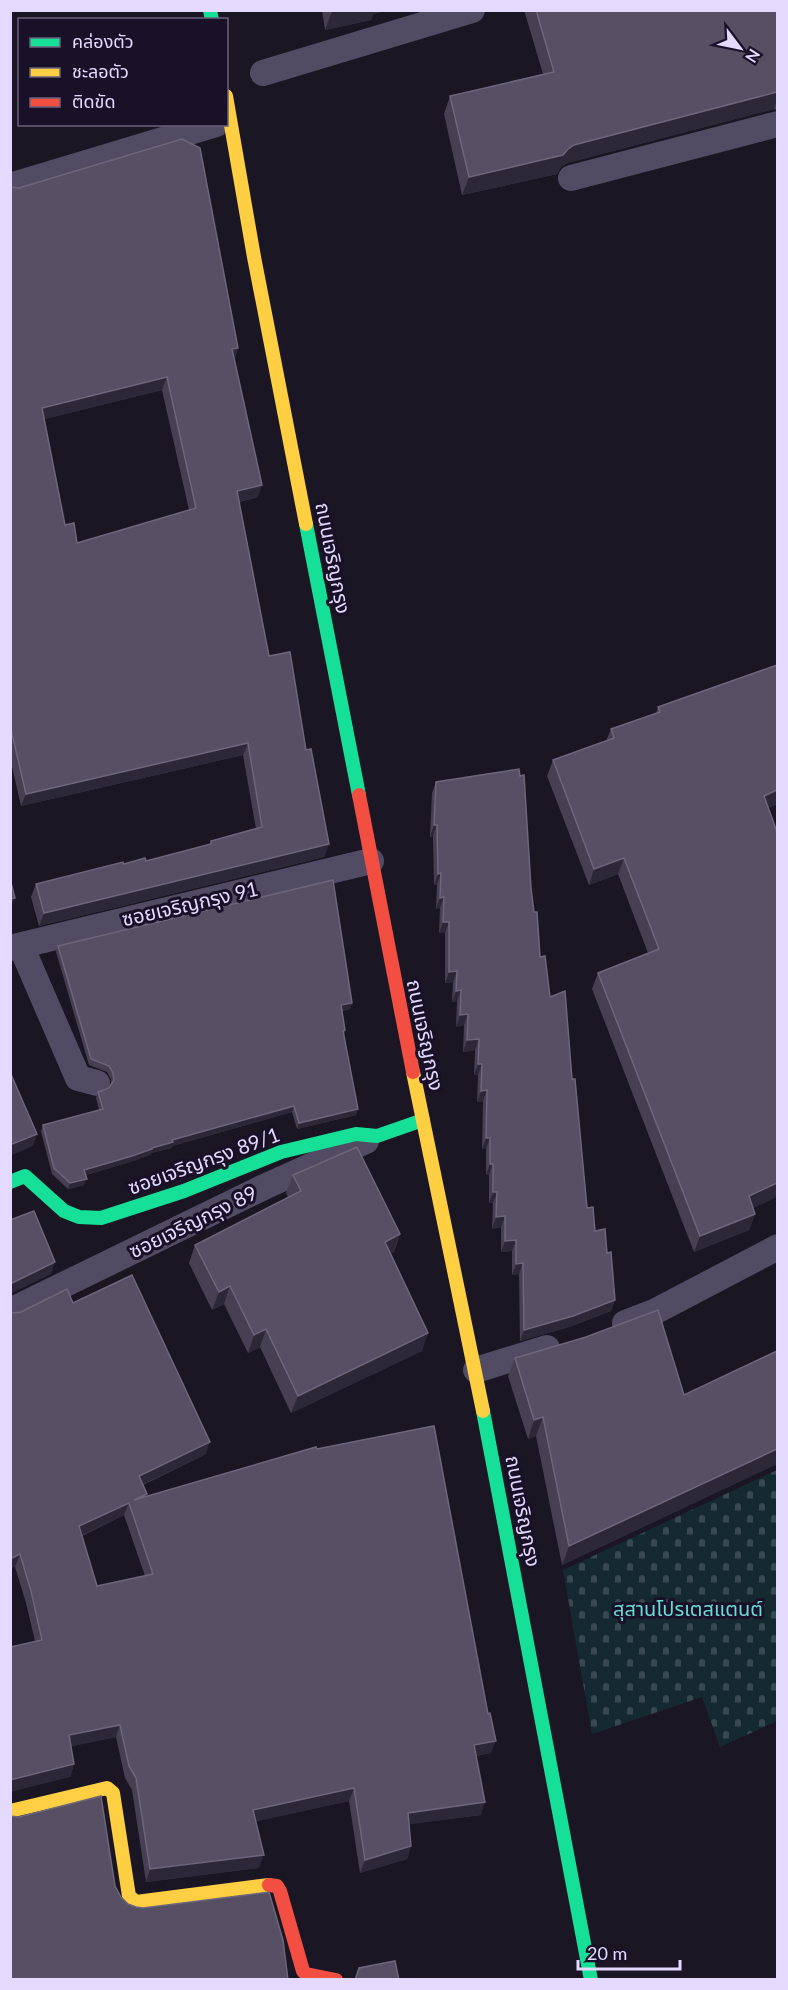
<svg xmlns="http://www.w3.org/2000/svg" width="788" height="1990" font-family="Lato,'Noto Sans Thai',sans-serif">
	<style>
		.cemetery { fill: url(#cemetery-stones) }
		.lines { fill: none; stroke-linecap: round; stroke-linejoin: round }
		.street { stroke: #514c63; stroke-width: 26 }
		.fast { stroke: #16e098; stroke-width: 14 }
		.slow { stroke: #ffcf43; stroke-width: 14 }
		.jam { stroke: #f24e42; stroke-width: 14 }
		.wall { fill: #464052; fill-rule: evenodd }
		.shaded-wall { fill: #2d2837 }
		.building { fill: #575064; stroke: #6d667c; stroke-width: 1.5; fill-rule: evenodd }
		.labels { text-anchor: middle; stroke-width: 6; stroke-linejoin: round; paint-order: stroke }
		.street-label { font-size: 20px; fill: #e4d9fe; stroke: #191128 }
		.park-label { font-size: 20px; fill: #67dcd5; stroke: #191128 }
	</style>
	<defs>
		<pattern id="cemetery-stones" width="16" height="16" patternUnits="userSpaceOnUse" patternTransform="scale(1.5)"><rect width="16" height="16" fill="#152a30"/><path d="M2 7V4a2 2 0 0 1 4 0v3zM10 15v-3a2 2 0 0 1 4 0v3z" fill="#37484f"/></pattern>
	</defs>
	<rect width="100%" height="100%" fill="#1a1623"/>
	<!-- cemetery -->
	<path class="cemetery" d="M777 1470V1721L720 1747 702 1697 592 1734 563 1570Z"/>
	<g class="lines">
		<!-- street -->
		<g class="street">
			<path d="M263 73 472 10"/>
			<path d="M571 178 778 124"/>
			<path d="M10 186 216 124"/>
			<path d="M21 946 78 1078 97 1083"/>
			<path d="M10 948 371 861"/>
			<path d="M10 1311 264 1187 366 1141"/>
			<path d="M625 1323 656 1311 778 1247"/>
			<path d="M476 1370 547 1348"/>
		</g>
		<!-- fast -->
		<g class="fast">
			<path d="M210 10 212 20"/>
			<path d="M306 524 359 795"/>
			<path d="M10 1182 25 1176 64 1211 79 1217 101 1218 184 1191 281 1152 356 1134 377 1136 423 1120"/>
			<path d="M483 1411 591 1980"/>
		</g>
		<!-- slow -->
		<g class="slow">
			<path d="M226 96 254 257 306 524"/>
			<path d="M413 1072 483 1411"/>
			<path d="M10 1811 107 1788 113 1793 129 1896 136 1902 269 1885"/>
		</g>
		<!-- jam -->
		<g class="jam">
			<path d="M359 795 413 1072"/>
			<path d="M269 1885 277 1886 280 1891 303 1971 306 1974 336 1980"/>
		</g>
	</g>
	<!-- wall -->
	<g class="wall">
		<path d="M322 10H388L373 14 371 20 325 30Z"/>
		<path d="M524 10H777V110L774 109 567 163 561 167 557 174 462 195 444 114 450 96 543 74Z"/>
		<path d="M10 187 238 348 234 360 258 497 239 502 269 656 306 750 329 844 324 857 39 926 31 897 36 884 124 864 146 861 210 844 211 841 256 829 243 755 21 806 10 758ZM162 390 189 510 77 543 65 525 44 419Z"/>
		<path d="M658 707 777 804 768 808 753 1208 755 1214 749 1230 694 1252 592 989 598 973 648 953 618 874 589 885 547 776 553 760 606 741 611 729 656 713Z"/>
		<path d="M436 782 531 888 540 957 572 1079 587 1208 595 1231 607 1253 615 1300 611 1311 569 1327 520 1341 519 1274 512 1275V1251L501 1252V1227L492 1229 493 1203H489V1175H486V1149H482L483 1101 477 1102 478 1075H474L475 1050 463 1052 464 1025 456 1027 457 1001 452 1002 453 982 445 983V933H439L440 908 436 909 437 884 434 885 433 836 430 837 432 793Z"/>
		<path d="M58 946 352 1003 350 1009 342 1011 345 1030 344 1035 358 1109 356 1115 297 1129 292 1112 172 1146 171 1148 151 1153 150 1155 130 1162 86 1175 84 1185 68 1189 52 1174 41 1131 43 1125 99 1110 96 1098 98 1092 109 1088 111 1084V1079L107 1072 89 1065 56 952Z"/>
		<path d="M293 1175 400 1234 394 1252 391 1253 422 1351 291 1413 260 1347 248 1353 224 1304 212 1310 189 1263 195 1245 288 1197 286 1193Z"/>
		<path d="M73 1303 206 1454 143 1485 147 1494 146 1497 491 1753 476 1756 481 1815 409 1824 411 1846 407 1859 360 1873 349 1801 256 1821 259 1868 146 1882 132 1790 125 1778 116 1737 71 1746 74 1764 70 1777 35 1641 26 1603 15 1567 13 1313ZM124 1515 145 1576 97 1586 82 1536Z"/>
		<path d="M777 1351V1464L562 1565 536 1436 528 1439 508 1376 515 1358 684 1395Z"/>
	</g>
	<!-- shaded-wall -->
	<g class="shaded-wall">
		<path d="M335 10H388L373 14 371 20 325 30 332 11Z"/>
		<path d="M777 92V100L774 109 567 163 561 167 557 174 462 195 469 177 568 149 574 145Z"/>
		<path d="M238 348 234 360 232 349Z"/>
		<path d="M167 377 162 390 37 421 42 408Z"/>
		<path d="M262 485 258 497 232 503 237 491Z"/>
		<path d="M248 743 243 755 21 806 26 794Z"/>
		<path d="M777 790V804L758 812 764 796Z"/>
		<path d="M434 825H437L433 836 430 837Z"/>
		<path d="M329 844 324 857 39 926 44 913Z"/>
		<path d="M624 858 618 874 589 885 594 869Z"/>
		<path d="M441 873 437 884 434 885 438 874Z"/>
		<path d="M444 897 440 908 436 909 440 898Z"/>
		<path d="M15 898 10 910V899Z"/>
		<path d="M443 922H449L445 933H439Z"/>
		<path d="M457 971 453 982 445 983 449 972Z"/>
		<path d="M461 990 457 1001 452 1002 456 991Z"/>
		<path d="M352 1003 350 1009 339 1011 341 1005Z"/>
		<path d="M468 1014 464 1025 456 1027 460 1015Z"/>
		<path d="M479 1039 475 1050 463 1052 467 1040Z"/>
		<path d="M478 1064H482L478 1075H474Z"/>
		<path d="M487 1090 483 1101 477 1102 481 1091Z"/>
		<path d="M294 1106 292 1112 172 1146 171 1148 151 1153 150 1155 130 1162 82 1176 84 1170 172 1140Z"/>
		<path d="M358 1109 356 1115 297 1129 299 1123Z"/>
		<path d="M37 1134 33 1146 10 1156V1145Z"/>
		<path d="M486 1138H490L486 1149H482Z"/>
		<path d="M490 1164H493L489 1175H486Z"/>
		<path d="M87 1179 84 1185 68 1189 70 1183Z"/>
		<path d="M777 1183V1197L743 1213 749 1196Z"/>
		<path d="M493 1192H497L493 1203H489Z"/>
		<path d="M755 1214 749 1230 694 1252 700 1236Z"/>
		<path d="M505 1216 501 1227 492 1229 496 1217Z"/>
		<path d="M400 1234 394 1252 378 1259 385 1242Z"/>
		<path d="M516 1240 512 1251 501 1252 505 1241Z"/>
		<path d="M55 1262 51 1274 10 1294V1284Z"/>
		<path d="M523 1263 519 1274 512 1275 516 1264Z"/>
		<path d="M230 1286 224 1304 212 1310 219 1292Z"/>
		<path d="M615 1300 611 1311 569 1327 520 1341 524 1330Z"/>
		<path d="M266 1329 260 1347 248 1353 254 1335Z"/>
		<path d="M428 1333 422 1351 291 1413 298 1396Z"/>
		<path d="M543 1417 536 1436 528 1439 534 1420Z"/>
		<path d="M210 1442 206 1454 135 1488 139 1476Z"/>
		<path d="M777 1449V1464L562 1565 569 1546Z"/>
		<path d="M129 1503 124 1515 74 1539 79 1526Z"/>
		<path d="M20 1554 15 1567 10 1569V1559Z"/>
		<path d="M120 1725 116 1737 64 1748 69 1735Z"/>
		<path d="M496 1741 491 1753 470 1757 474 1745Z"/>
		<path d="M74 1764 70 1777 10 1792V1780Z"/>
		<path d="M354 1788 349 1801 249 1823 253 1810Z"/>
		<path d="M485 1802 481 1815 403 1825 408 1813Z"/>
		<path d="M411 1846 407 1859 360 1873 365 1860Z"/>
		<path d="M264 1855 259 1868 146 1882 150 1869Z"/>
	</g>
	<!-- building -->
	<g class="building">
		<path d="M536 10H777V92L574 145 568 149 563 155 469 177 450 96 554 72Z"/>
		<path d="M182 139 200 148 238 348 232 349 262 485 237 491 269 656 290 652 306 750 311 749 329 844 44 913 36 884 123 862 124 864 145 858 146 861 211 844V841L262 827 248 743 26 794 10 725V187L19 188ZM167 377 196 508 77 543 74 523 65 525 42 408Z"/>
		<path d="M777 665V790L764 796 777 832V1183L749 1196 755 1214 700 1236 598 973 659 949 624 858 594 869 553 760 614 738 611 729 660 712 658 707Z"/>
		<path d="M519 769 520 776 524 775 531 888 534 912H537L540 957 545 956 550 997 565 991 572 1079H575L587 1208 593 1207 595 1231 605 1229 607 1253 611 1252 615 1300 573 1316 524 1330 523 1263 516 1264V1240L505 1241V1216L496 1217 497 1192H493V1164H490V1138H486L487 1090 481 1091 482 1064H478L479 1039 467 1040 468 1014 460 1015 461 990 456 991 457 971 449 972V922H443L444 897 440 898 441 873 438 874 437 825H434L436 782Z"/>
		<path d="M10 879 15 898 10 899Z"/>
		<path d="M333 880 352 1003 341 1005 345 1030 343 1031 358 1109 299 1123 294 1106 172 1140 173 1142 152 1148V1149L132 1156 84 1170 87 1179 70 1183 54 1168 43 1125 103 1109 98 1092 109 1088 114 1080 113 1073 109 1066 91 1059 58 946Z"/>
		<path d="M10 1072 37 1134 10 1145Z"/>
		<path d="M357 1147 400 1234 385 1242 428 1333 298 1396 266 1329 254 1335 230 1286 219 1292 195 1245 301 1191 293 1175Z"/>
		<path d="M34 1211 55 1262 10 1284V1220Z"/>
		<path d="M132 1275 210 1442 139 1476 147 1494 134 1500 316 1447 317 1449 434 1426 488 1714 490 1713 496 1741 474 1745 485 1802 408 1813 411 1846 365 1860 354 1788 253 1810 264 1855 150 1869 136 1778 129 1766 120 1725 69 1735 74 1764 10 1780V1647L42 1640 31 1591 20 1554 10 1559V1312L13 1313 21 1312 67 1289 73 1303ZM129 1503 153 1574 97 1586 79 1526Z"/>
		<path d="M658 1310 684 1395 777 1351V1449L569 1546 543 1417 534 1420 515 1358 586 1337Z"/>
		<path d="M101 1796 115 1886 121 1897 128 1904 136 1907 143 1908 269 1892 283 1940 288 1980H10V1816L19 1817Z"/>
		<path d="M395 1961 399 1980H355L359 1968Z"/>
	</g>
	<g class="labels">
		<!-- street labels -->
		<g class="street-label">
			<text transform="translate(333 558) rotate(79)" y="7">ถนนเจริญกรุง</text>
			<text transform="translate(190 904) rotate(-13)" y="7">ซอยเจริญกรุง 91</text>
			<text transform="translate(425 1035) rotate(78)" y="7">ถนนเจริญกรุง</text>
			<text transform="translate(204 1161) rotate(-20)" y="7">ซอยเจริญกรุง 89/1</text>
			<text transform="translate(193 1222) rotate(-26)" y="7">ซอยเจริญกรุง 89</text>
			<text transform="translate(523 1511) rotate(79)" y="7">ถนนเจริญกรุง</text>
		</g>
		<!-- park labels -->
		<g class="park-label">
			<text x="688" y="1616">สุสานโปรเตสแตนต์</text>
		</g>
	</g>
	<!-- border -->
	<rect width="788" height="1990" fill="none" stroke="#e4d9fe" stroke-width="24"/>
	<!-- legend -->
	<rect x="18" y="18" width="210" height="108" fill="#191128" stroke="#6a617e" stroke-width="1.5"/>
	<rect x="30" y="38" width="30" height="9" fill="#16e098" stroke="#6a617e" stroke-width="1.5"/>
	<text x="72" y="48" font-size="18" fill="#e4d9fe">คล่องตัว</text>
	<rect x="30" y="68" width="30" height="9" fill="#ffcf43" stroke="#6a617e" stroke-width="1.5"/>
	<text x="72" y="78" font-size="18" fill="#e4d9fe">ชะลอตัว</text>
	<rect x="30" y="98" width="30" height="9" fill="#f24e42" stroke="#6a617e" stroke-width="1.5"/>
	<text x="72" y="108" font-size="18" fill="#e4d9fe">ติดขัด</text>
	<!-- north arrow -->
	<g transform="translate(740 48) rotate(122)" stroke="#191128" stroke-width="4.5" paint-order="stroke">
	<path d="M0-4.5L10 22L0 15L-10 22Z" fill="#e4d9fe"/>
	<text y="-9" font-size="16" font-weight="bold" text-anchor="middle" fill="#e4d9fe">N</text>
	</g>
	<!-- scale -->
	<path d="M578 1960v9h102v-9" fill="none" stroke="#e4d9fe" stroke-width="3"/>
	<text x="587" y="1960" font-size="18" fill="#e4d9fe" stroke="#191128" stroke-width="4.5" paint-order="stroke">20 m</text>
</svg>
